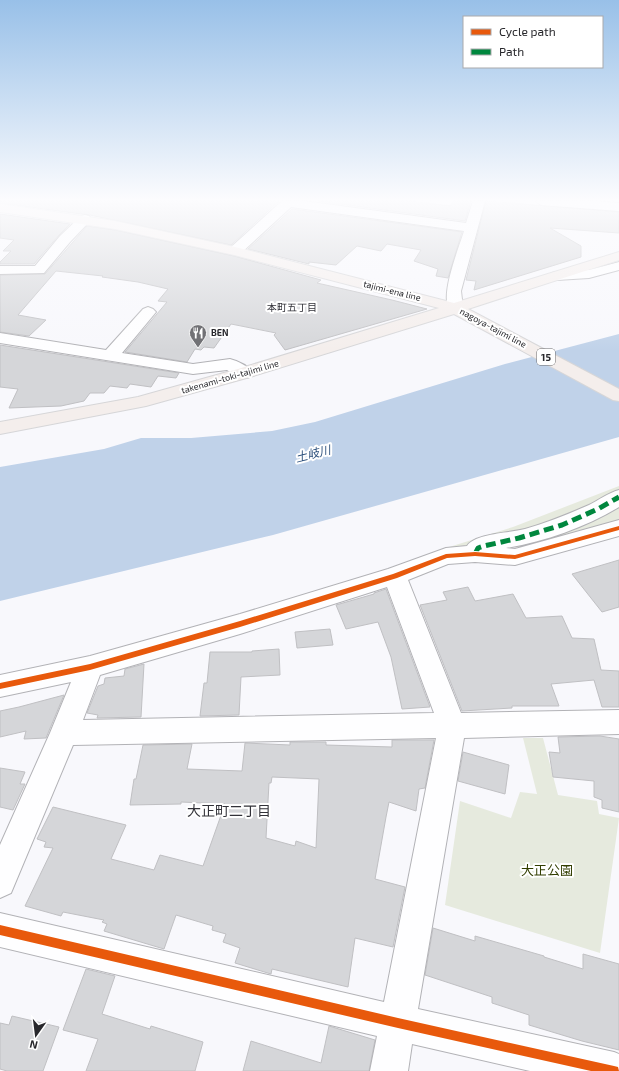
<svg xmlns="http://www.w3.org/2000/svg" width="619" height="1071" font-family="'Exo 2','Noto Sans JP',sans-serif">
	<style>
		.green { fill: #e6eade }
		.water { fill: #c0d2e9 }
		.building { fill: #d5d6d9; stroke: #c0c0c3; fill-rule: evenodd }
		.lines { fill: none; stroke-linecap: round; stroke-linejoin: round }
		.minor-casing { stroke: #b2b2b6; stroke-width: 2 }
		.major-casing { stroke: #d6d6d8; stroke-width: 2 }
		.minor { fill: #fefeff; fill-rule: evenodd }
		.major { fill: #f4eeec; fill-rule: evenodd }
		.quiet { stroke: #00873e; stroke-width: 5; stroke-dasharray: 10 5; stroke-linecap: butt }
		.cycleway-casing { stroke: #fff; stroke-width: 2 }
		.cycleway { fill: #e8590c; fill-rule: evenodd }
		.labels { text-anchor: middle; stroke-width: 4; stroke-linejoin: round; paint-order: stroke }
		.far-street-label { font-size: 9px; fill: #28282c; stroke: #fff }
		.far-poi-label { font-size: 9px; font-weight: bold; fill: #28282c; stroke: #fff; text-anchor: start }
		.far-neighbourhood-label { font-size: 10px; fill: #323239; stroke: #fff }
		.shield { fill: #fff; stroke: #68686b; stroke-width: 1 }
		.shield-label { font-size: 10px; font-weight: bold; fill: #28282c }
		.water-label { font-size: 12px; font-style: italic; fill: #30537e; stroke: #fff }
		.near-park-label { font-size: 13px; fill: #323e00; stroke: #fff }
		.near-neighbourhood-label { font-size: 14px; fill: #323239; stroke: #fff }
	</style>
	<rect width="100%" height="100%" fill="#f8f8fc"/>
	<!-- green -->
	<g class="green">
		<path d="M619 486V520L570 536 525 547 446 548 513 527Z"/>
		<path d="M523 738H543L558 795 597 801 599 814 619 818 600 953 445 905 460 801 511 818 520 792 537 794Z"/>
	</g>
	<!-- water -->
	<path class="water" d="M619 334V437L273 535 0 601V467L104 449 141 438H191L272 431 315 422 505 364Z"/>
	<!-- building -->
	<g class="building">
		<path d="M0 201H279L231 245 85 214H81L0 203Z"/>
		<path d="M318 201H409L451 206 453 201H471L465 221Z"/>
		<path d="M486 201 619 212V233L550 228 581 246V257L474 290 476 281 466 280Z"/>
		<path d="M292 209 462 232 448 278 436 276 438 269 414 261 421 250 387 244 381 251 357 246 336 265 309 262V264L248 249Z"/>
		<path d="M0 214 70 224 59 235 34 264H0V262L11 251H3L14 240 0 238Z"/>
		<path d="M87 226 115 230 234 256 321 280 317 283 392 300 427 309 285 350 274 335 276 333 231 324 214 348 204 347 201 350 195 349 187 362 125 352 167 302 158 301 168 289 138 282 102 277 103 276 56 271 18 315 46 320 29 336 0 332V275L45 274Z"/>
		<path d="M0 345 179 373 176 378 158 376 151 387 130 384 127 388 110 386 104 393H90L84 401 61 406 9 408 18 389 0 387Z"/>
		<path d="M619 560V607L602 612 572 574Z"/>
		<path d="M468 587 475 601 513 594 526 618 562 616 572 638 594 639 601 670 619 671V707H602L594 680 551 684 559 706H512V708L462 711 420 605 447 600 443 592Z"/>
		<path d="M386 589 430 707 402 709 391 657 378 622 346 629 336 605 374 594V593Z"/>
		<path d="M330 629 333 645 297 648 295 632Z"/>
		<path d="M279 649 280 675 241 677 239 715 200 716 204 683H207L210 652H252V651Z"/>
		<path d="M144 664 141 717 97 718 98 715 87 713 98 686 104 684 105 678 124 676 125 669Z"/>
		<path d="M64 695 46 738 24 739 26 731 0 737V711L19 707Z"/>
		<path d="M600 736 619 739V812L602 808V800L594 797V781L553 777 549 752 560 753 558 737Z"/>
		<path d="M392 740H434L425 788 419 789 416 811 389 802 386 817 375 879 405 887 393 947 355 938 348 987 272 969 271 974 235 963 240 948 223 942 226 934 212 930 213 926 176 915 164 949 104 931 107 924 102 922 104 920 63 912 61 916 25 906 53 848 44 847 46 842 37 839 53 807 126 825 111 859 154 870 160 855 203 866 225 804 181 802V804L130 805 134 779H136L143 745 192 744 187 769 242 771 245 743 290 745V742H326V745L392 747ZM272 777 319 779 316 848 296 841 295 846 266 838 269 783H271Z"/>
		<path d="M463 752 509 765 505 794 458 781Z"/>
		<path d="M0 768 25 772 20 784H25L13 810 0 807Z"/>
		<path d="M433 928 475 941V936L544 956V957L583 969V954L619 964V1050L582 1041 529 1025V1015L492 1003V997L425 975Z"/>
		<path d="M86 969 115 976 102 1014 150 1029 151 1026 203 1042 195 1071H86L98 1039 63 1030Z"/>
		<path d="M12 1016 59 1027 43 1071H7L0 1069V1023L9 1025Z"/>
		<path d="M329 1026 375 1040 369 1071H243L251 1041 321 1063Z"/>
	</g>
	<g class="lines">
		<!-- minor casing -->
		<g class="minor-casing">
			<g id="minor">
				<path d="M282 201H304L466 223 473 201H485L461 291 463 308 460 311 455 313 450 311C439 296 459 248 464 231L291 207 240 254H230L228 251 230 248Z"/>
				<path d="M535 201H593L619 203V211L541 205Z"/>
				<path d="M85 215 89 216 91 219 89 222 70 242 44 273 0 274V266H35L60 236 81 216Z"/>
				<path d="M619 262V270L589 278 557 280 552 279 550 276 552 273 557 272 589 270Z"/>
				<path d="M148 307 153 309 156 312 122 353 193 364 230 359C238 361 248 366 253 373L250 377C240 379 235 375 227 370L193 374 0 343V333L106 350 143 309Z"/>
				<path d="M619 490V507C586 527 544 542 506 548L515 549 619 520V536L515 565 475 562 448 564 408 580 461 713 619 710V734L464 738 418 1009 614 1052 619 1054V1071H530L412 1044 408 1071H370L377 1036 0 947V913L384 1002 436 738 73 745 11 893 0 898V845L50 733 71 682 0 697V675L90 656 240 614 388 569 446 548 467 546C475 533 511 533 525 529 547 523 568 514 589 505 599 500 608 493 619 490ZM387 587 434 713 83 720 100 675 240 634Z"/>
			</g>
		</g>
		<!-- major casing -->
		<g class="major-casing">
			<path id="major" d="M0 204 115 221 235 247 454 303 619 252V260L468 309 619 389V401L613 400 454 314 250 377 146 406 0 434V422L138 397 238 369 439 308 234 255 115 229 0 212Z"/>
		</g>
		<!-- minor -->
		<use href="#minor" class="minor"/>
		<!-- major -->
		<use href="#major" class="major"/>
		<!-- quiet -->
		<path class="quiet" d="M475 554 478 548 484 546 519 538 562 525 598 509 619 497"/>
		<!-- cycleway casing -->
		<g class="cycleway-casing">
			<g id="cycleway">
				<path d="M619 526V530L515 559 475 556 447 558 397 578 240 627 90 670 0 689V683L90 664 240 621 393 574 446 554 475 552 515 555Z"/>
				<path d="M0 925 398 1018 614 1066 618 1067 619 1071H591L398 1028 0 935Z"/>
			</g>
		</g>
		<!-- cycleway -->
		<use href="#cycleway" class="cycleway"/>
	</g>
	<!-- sky -->
	<linearGradient id="sky" x2="0" y2="1"><stop stop-color="#98c0e8"/><stop offset="0.57" stop-color="#fcfcfe"/><stop offset="1" stop-color="#fcfcfe" stop-opacity="0"/></linearGradient>
	<rect width="619" height="351" fill="url(#sky)"/>
	<!-- icons -->
	<defs>
		<g id="restaurant-pin" transform="scale(0.9)"><path d="M0 17L-7.5 6A9.5 9.5 0 1 1 7.5 6Z" fill="#717175" stroke="#fff"/><path d="M-5-6h1v4h1v-4h1v4h1v-4h1v5L-1.5 .5V6h-2V.5L-5-1ZM5-6V6H3V1.5H1.5Q1.5-4 5-6Z" fill="#fff"/></g>
	</defs>
	<g fill-rule="evenodd">
		<use href="#restaurant-pin" x="198" y="333"/>
	</g>
	<g class="labels">
		<!-- far-street labels -->
		<g class="far-street-label">
			<text transform="translate(392 291) rotate(14)" y="3">tajimi-ena line</text>
			<text transform="translate(493 328) rotate(28)" y="3">nagoya-tajimi line</text>
			<text transform="translate(230 377) rotate(-16)" y="3">takenami-toki-tajimi line</text>
		</g>
		<!-- far-poi labels -->
		<g class="far-poi-label">
			<text x="211" y="336">BEN</text>
		</g>
		<!-- far-neighbourhood labels -->
		<g class="far-neighbourhood-label">
			<text x="292" y="311">本町五丁目</text>
		</g>
		<!-- shield labels -->
		<rect class="shield" x="537" y="349" width="18" height="16" rx="3"/>
		<g class="shield-label">
			<text x="546" y="361">15</text>
		</g>
		<!-- water labels -->
		<g class="water-label">
			<text transform="translate(313 454) rotate(-14)" y="4">土岐川</text>
		</g>
		<!-- near-park labels -->
		<g class="near-park-label">
			<text x="547" y="875">大正公園</text>
		</g>
		<!-- near-neighbourhood labels -->
		<g class="near-neighbourhood-label">
			<text x="229" y="816">大正町二丁目</text>
		</g>
	</g>
	<!-- legend -->
	<rect x="463" y="16" width="140" height="52" fill="#ffffff" stroke="#a9a9ab"/>
	<rect x="471" y="29" width="20" height="6" fill="#e8590c" stroke="#a9a9ab"/>
	<text x="499" y="36" font-size="12" fill="#28282c">Cycle path</text>
	<rect x="471" y="49" width="20" height="6" fill="#00873e" stroke="#a9a9ab"/>
	<text x="499" y="56" font-size="12" fill="#28282c">Path</text>
	<!-- north arrow -->
	<g transform="translate(36 1035) rotate(194)" stroke="#ffffff" stroke-width="3" paint-order="stroke">
	<path d="M0-3L7 15L0 10L-7 15Z" fill="#28282c"/>
	<text y="-6" font-size="11" font-weight="bold" text-anchor="middle" fill="#28282c">N</text>
	</g>
</svg>
